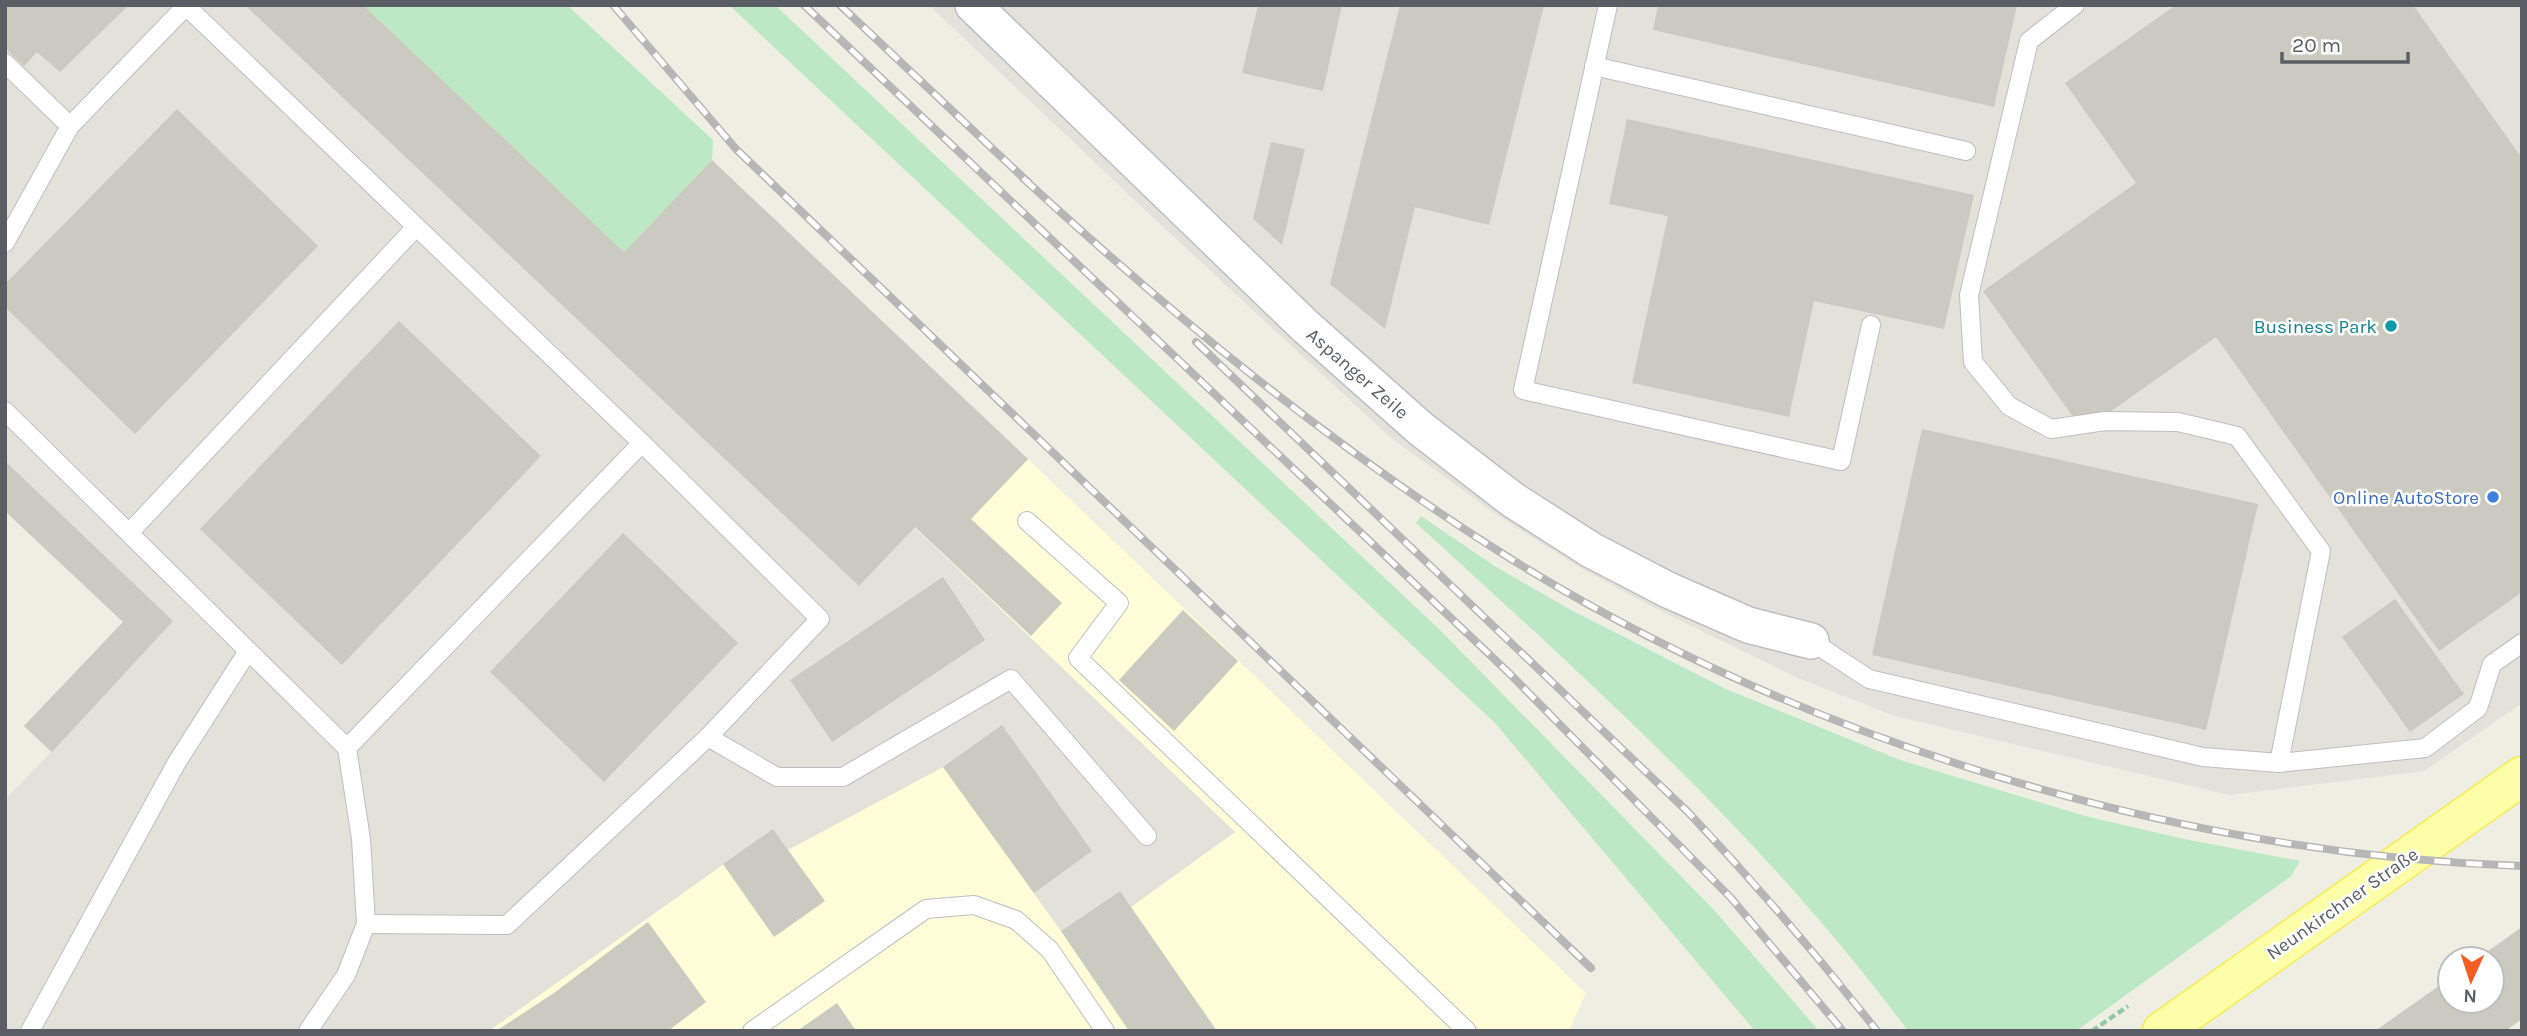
<svg xmlns="http://www.w3.org/2000/svg" width="2527" height="1036" font-family="Karla,sans-serif">
	<style>
		.commercial { fill: #fffdd7 }
		.industrial { fill: #e2e1da }
		.green { fill: #bde8c5 }
		.building { fill: #cbcac1 }
		.lines { fill: none; stroke-linecap: round; stroke-linejoin: round }
		.lane-casing { stroke: #bdbec5; stroke-width: 20 }
		.street-casing { stroke: #bdbec5; stroke-width: 38 }
		.primary-casing { stroke: #f9eb51; stroke-width: 41 }
		.path { stroke: #96c8ae; stroke-width: 4.5; stroke-dasharray: 7 3.5; stroke-linecap: butt }
		.lane { stroke: #fff; stroke-width: 18 }
		.street { stroke: #fff; stroke-width: 35 }
		.primary { stroke: #fcffa7; stroke-width: 38 }
		.rail-casing { stroke: #b6b6b7; stroke-width: 8 }
		.rail { stroke: #fff; stroke-width: 5; stroke-dasharray: 16; stroke-linecap: butt }
		.culture-dot { fill: #0f9aa8; stroke: #fff; stroke-width: 2.5 }
		.shop-dot { fill: #3f7fe0; stroke: #fff; stroke-width: 2.5 }
		.labels { text-anchor: middle; stroke-width: 5; stroke-linejoin: round; paint-order: stroke }
		.culture-label { font-size: 19px; fill: #0d838f; stroke: #fff; text-anchor: end }
		.street-label { font-size: 19px; fill: #5b5d64; stroke: #fff }
		.shop-label { font-size: 19px; fill: #366cbe; stroke: #fff; text-anchor: end }
	</style>
	<rect width="100%" height="100%" fill="#eeeee2"/>
	<!-- commercial -->
	<path class="commercial" d="M1028 459 1586 993 1569 1031H488L773 829 789 849 943 767 1120 891 1131 906 1235 832 940 551Z"/>
	<!-- industrial -->
	<g class="industrial">
		<path d="M5 5H363L1235 832 1131 907 1120 891 1061 931 943 767 788 850 773 829 489 1031H5V800L51 752 24 726 123 622 5 511Z"/>
		<path d="M929 5H2522V703L2424 771 2229 795 1895 716 1798 678 1659 610 1584 570 1497 515 1390 437 1162 226Z"/>
	</g>
	<!-- green -->
	<g class="green">
		<path d="M363 5H567L713 140 712 160 624 252Z"/>
		<path d="M729 5H775L1439 629 1713 909 1819 1031H1755L1495 723Z"/>
		<path d="M1421 516 1496 567 1571 610 1726 689 1900 760 2085 816 2184 839 2300 861 2291 876 2076 1031H1908C1768 841 1590 682 1416 523Z"/>
	</g>
	<!-- building -->
	<g class="building">
		<path d="M5 5H129L60 72 37 52 24 66 5 48Z"/>
		<path d="M245 5H363L624 252 712 160 1028 459 971 519 1062 603 1031 636 915 527 859 586Z"/>
		<path d="M1258 5H1342L1323 91 1242 73Z"/>
		<path d="M1400 5H1544L1489 225 1415 207 1385 329 1330 284Z"/>
		<path d="M1658 5H2017L1994 107 1653 30Z"/>
		<path d="M2176 5H2413L2519 154 2522 151V592L2439 651 2216 337 2083 431 1983 291 2136 183 2065 83Z"/>
		<path d="M177 109 318 246 135 434 5 307V284Z"/>
		<path d="M1627 119 1974 195 1944 329 1814 301 1789 417 1632 383 1668 216 1609 204Z"/>
		<path d="M1271 142 1305 149 1282 245 1253 219Z"/>
		<path d="M399 321 541 456 342 665 200 529Z"/>
		<path d="M1922 429 2258 504 2206 730 1872 655Z"/>
		<path d="M5 461 173 621 52 752 24 726 123 622 5 511Z"/>
		<path d="M623 533 738 643 604 782 490 672Z"/>
		<path d="M943 577 985 640 832 742 790 680Z"/>
		<path d="M2395 599 2464 694 2410 732 2342 637Z"/>
		<path d="M1183 610 1238 661 1174 731 1119 680Z"/>
		<path d="M1002 725 1092 851 1034 893 943 767Z"/>
		<path d="M773 829 825 901 774 937 723 864Z"/>
		<path d="M1120 891 1131 907 1217 1031H1129L1061 931Z"/>
		<path d="M648 922 706 1002 668 1031H496L554 993Z"/>
		<path d="M2522 927V1019L2505 1031H2375L2450 978V1001H2492V959H2477Z"/>
		<path d="M837 1003 856 1031H797Z"/>
	</g>
	<g class="lines">
		<!-- lane casing -->
		<g class="lane-casing">
			<g id="lane">
				<path d="M185 5 642 443 820 619 708 737 507 925 366 924"/>
				<path d="M1608 5 1523 390 1841 461 1871 325"/>
				<path d="M2075 5 2029 41 1969 295 1973 362 2009 406 2051 429 2105 421 2178 422 2237 436 2321 551 2279 763"/>
				<path d="M5 63 70 126"/>
				<path d="M1594 66 1966 151"/>
				<path d="M5 243 70 126 186 6"/>
				<path d="M5 411 347 748 642 443"/>
				<path d="M1027 521 1119 603 1078 658 1467 1031"/>
				<path d="M129 533 416 227"/>
				<path d="M1811 641 1869 679 2203 757 2279 763 2425 748 2478 708 2492 664 2522 643"/>
				<path d="M708 737 777 777H843L1011 679 1147 836"/>
				<path d="M30 1031 177 762 248 651"/>
				<path d="M308 1031 346 975 366 924 361 839 347 748"/>
				<path d="M752 1031 926 909 974 905 1016 920 1050 950 1105 1031"/>
			</g>
		</g>
		<!-- street casing -->
		<g class="street-casing">
			<path id="street" d="M973 5 1304 325 1421 429 1513 500 1591 550 1668 590 1748 625 1811 641"/>
		</g>
		<!-- primary casing -->
		<g class="primary-casing">
			<path id="primary" d="M2162 1031 2522 776"/>
		</g>
		<!-- path -->
		<path class="path" d="M2092 1031 2128 1006"/>
		<!-- lane -->
		<use href="#lane" class="lane"/>
		<!-- street -->
		<use href="#street" class="street"/>
		<!-- primary -->
		<use href="#primary" class="primary"/>
		<!-- rail casing -->
		<g class="rail-casing">
			<g id="rail">
				<path d="M613 5 736 149 1591 968"/>
				<path d="M804 5 1509 673 1731 898 1843 1031"/>
				<path d="M840 5 1029 183"/>
				<path d="M1023 178C1173 316 1330 445 1503 554 1798 739 2173 854 2522 866"/>
				<path d="M1196 342 1688 812C1755 883 1817 955 1877 1031"/>
			</g>
		</g>
		<!-- rail -->
		<use href="#rail" class="rail"/>
	</g>
	<!-- markers -->
	<circle class="culture-dot" cx="2391" cy="326" r="7"/>
	<circle class="shop-dot" cx="2493" cy="497" r="7"/>
	<g class="labels">
		<!-- culture labels -->
		<g class="culture-label">
			<text x="2377" y="333">Business Park</text>
		</g>
		<!-- street labels -->
		<g class="street-label">
			<text transform="translate(1358 373) rotate(41)" y="7">Aspanger Zeile</text>
			<text transform="translate(2342 903) rotate(-35)" y="7">Neunkirchner Straße</text>
		</g>
		<!-- shop labels -->
		<g class="shop-label">
			<text x="2479" y="504">Online AutoStore</text>
		</g>
	</g>
	<!-- border -->
	<rect width="2527" height="1036" fill="none" stroke="#5b5d64" stroke-width="14"/>
	<!-- north arrow -->
	<g transform="translate(2471 980) rotate(183)"><circle r="33" fill="#ffffff" stroke="#bdbec1" stroke-width="2"/>
	<path d="M0-5L12 26L0 18L-12 26Z" fill="#f35d24"/>
	<text y="-10" font-size="19" font-weight="bold" text-anchor="middle" fill="#5b5d64">N</text>
	</g>
	<!-- scale -->
	<path d="M2282 52v10h126v-10" fill="none" stroke="#5b5d64" stroke-width="3.5"/>
	<text x="2292" y="52" font-size="21" fill="#5b5d64" stroke="#ffffff" stroke-width="5" paint-order="stroke">20 m</text>
</svg>
